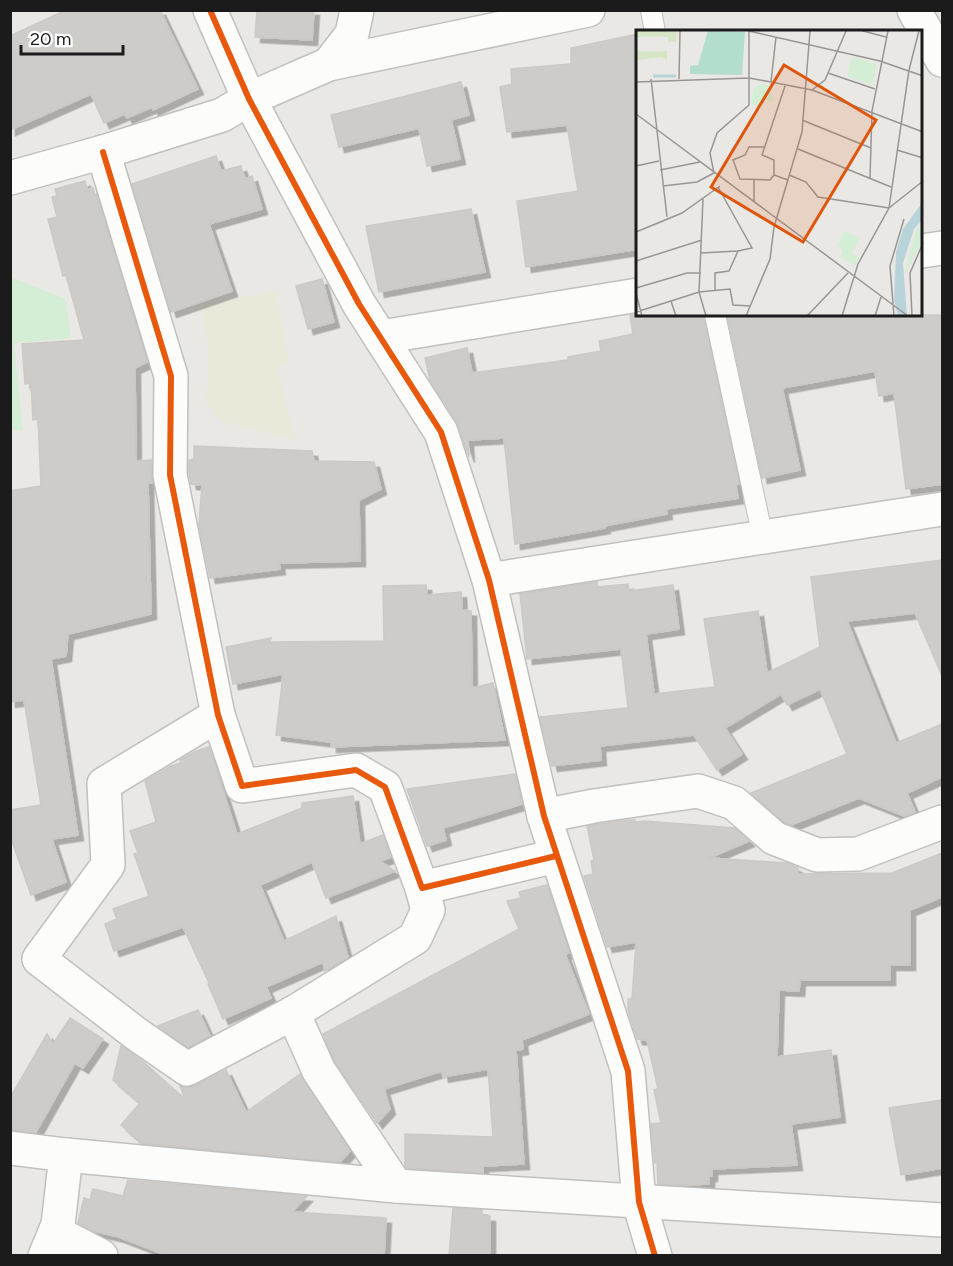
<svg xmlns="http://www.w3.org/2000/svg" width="953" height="1266" font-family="Figtree,sans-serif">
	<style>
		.farmland { fill: #e8e9d8 }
		.park { fill: #d3eed4 }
		.building { fill: #ceccc9; stroke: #ccc9c5; stroke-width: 1.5; filter: url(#shadow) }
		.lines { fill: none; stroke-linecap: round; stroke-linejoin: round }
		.service-casing { stroke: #c0c0be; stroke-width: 22 }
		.minor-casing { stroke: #c0c0be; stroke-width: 36 }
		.tertiary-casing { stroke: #c0c0be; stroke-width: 36 }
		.service { stroke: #fcfcfb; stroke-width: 20 }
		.minor { stroke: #fcfcfb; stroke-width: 33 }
		.tertiary { stroke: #fcfcfb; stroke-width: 33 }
		.cycleway-casing { stroke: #fff; stroke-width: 10 }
		.cycleway { stroke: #e8590c; stroke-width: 6 }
		.inset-river { fill: none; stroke: #b9d3da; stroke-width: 3 }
		.inset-road { fill: none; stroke: #979694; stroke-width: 1.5 }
		.view { fill: #de560d; fill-opacity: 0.15; stroke: #de560d; stroke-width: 3 }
		.inset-edge { fill: none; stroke: #1b1b1b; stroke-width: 3 }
	</style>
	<defs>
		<filter id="shadow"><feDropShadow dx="5.5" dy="5.5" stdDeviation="0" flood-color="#0004"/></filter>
	</defs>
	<rect width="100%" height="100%" fill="#e9e8e4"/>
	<!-- farmland -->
	<path class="farmland" d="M276 291 289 364 277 367 295 440 223 422 205 402 210 360 201 306Z"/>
	<!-- park -->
	<path class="park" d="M10 277 66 299 71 338 14 343 23 431 11 429Z"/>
	<!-- building -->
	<g class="building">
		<path d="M66 10H160L198 89 153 110 152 107 127 118 125 114 104 123 91 94 10 130V36Z"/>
		<path d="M257 10H314L312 40 255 37Z"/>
		<path d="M638 34V249L526 267 517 201 578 191 567 125 507 132 500 87 512 84 511 69 571 64V48Z"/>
		<path d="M461 82 469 115 451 120 460 159 427 166 419 128 339 147 331 115Z"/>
		<path d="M216 156 221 171 241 166 245 179 252 176 262 209 209 224 232 291 171 312 132 184Z"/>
		<path d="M85 181 87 190 93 188 95 196 97 195 147 362 135 368 136 461 151 460 152 483H148L151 614 68 634 66 656 51 659 78 835 52 839 66 882 31 895 10 836V810L41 805 24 700 10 702V491L41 486 38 419 33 420 31 383 25 384 22 344 84 340 66 275 63 276 48 219 57 217 52 197 57 196 55 189Z"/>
		<path d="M471 209 485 272 379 292 366 226Z"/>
		<path d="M322 279 334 322 308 329 296 286Z"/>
		<path d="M630 315H703L739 484 736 485 738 498 666 509 667 514 604 526 605 528 515 544 504 438 468 440 469 457 457 422 430 380 425 358 467 348 472 373 568 360V357L601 351 599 341 633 334Z"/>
		<path d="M727 315H942V484L906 489 894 393 879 396 875 371 782 388 800 470 762 478Z"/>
		<path d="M194 446 312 451 314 461 374 462 381 489 359 500 360 561 279 563 280 569 210 578 199 525 202 485 191 484 189 473V460L194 459Z"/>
		<path d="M942 560V676L915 613 847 621 896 743 942 724V777L907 793 915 812 904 816 859 798 791 825 784 822 751 793 847 754 820 689 787 705 781 694 725 728 742 754 717 770 694 735 600 746 601 760 552 766 540 717 628 708 621 649 527 659 520 594 597 582V587L628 584 629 591 673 585 679 629 646 634 654 694 715 687 704 619 758 611 767 673 820 647 811 577Z"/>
		<path d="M426 585 427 595 461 592 462 610 471 611 472 688 493 683 505 740 331 747V742L276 735 283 674 233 684 226 647 271 638 270 642 384 641 383 586Z"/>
		<path d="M209 747 237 834 302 808V803L353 796 360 844 383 835 391 857 380 861 395 871 326 898 312 862 260 885 284 941 336 916 348 957 325 971 323 962 266 987 271 998 223 1019 208 984 209 983 183 927 114 951 105 924 117 919 113 909 149 896 134 854 138 853 130 831 156 822 145 781 171 766 181 763 180 760 194 752Z"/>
		<path d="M515 774 522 804 443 828 446 840 427 846 407 789Z"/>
		<path d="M629 820H635L636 822 644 821 735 828 749 841 709 858 787 863 798 868V874L892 873 942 853V897L910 910V965H890V980H800L799 991 779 990 777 1057 831 1050 840 1117 791 1124 797 1165 712 1169V1176H709V1184L683 1185 658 1184 657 1163H655L651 1124 661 1123 654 1090 658 1089 647 1040 637 1039 628 1010V999H632L636 942 607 947 584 876 593 874 591 861 594 860 587 826Z"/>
		<path d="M547 885 569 953 565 954 589 1014 522 1040 523 1049 516 1050 524 1164 483 1166V1173L406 1168 405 1165V1134L493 1137 488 1069 443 1077 442 1071 384 1089 390 1109 377 1123 335 1062 323 1034 519 929 507 901 521 898 519 892Z"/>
		<path d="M198 1010 210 1036 188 1047 158 1026Z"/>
		<path d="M70 1018 103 1039 83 1068 75 1063 36 1132 10 1130V1098L47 1034 53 1044Z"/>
		<path d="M121 1046 141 1060 185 1099 180 1086 186 1088 195 1086 226 1070 246 1112 300 1074 350 1151 340 1162 141 1143 121 1125 140 1103 113 1080Z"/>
		<path d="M942 1100V1168L901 1175 889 1108Z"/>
		<path d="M128 1180 307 1196 292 1212 386 1218 384 1256H168L119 1237 93 1231 78 1223 84 1198 90 1200 93 1189 123 1196Z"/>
		<path d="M453 1208 482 1210V1216H490V1256H449Z"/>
	</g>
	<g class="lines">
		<!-- service casing -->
		<g class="service-casing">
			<g id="service">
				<path d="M651 10 655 32"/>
				<path d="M715 315 763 538"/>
			</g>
		</g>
		<!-- minor casing -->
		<g class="minor-casing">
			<g id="minor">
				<path d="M914 10 942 60"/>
				<path d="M329 64 352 34 357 10"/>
				<path d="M249 99 359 304 441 432 489 580 544 816 628 1071 639 1202 655 1256"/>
				<path d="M103 152 171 376 170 475 218 715 242 786 356 770 385 787 422 888 556 856"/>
				<path d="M922 251 942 248"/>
				<path d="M381 337 638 295"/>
				<path d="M218 715 104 784 108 865 39 959 135 1033 187 1069 293 1013 415 938 428 910 422 888"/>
				<path d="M544 816 594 806 698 791 734 803 774 838 817 855 858 854 942 822"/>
				<path d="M293 1013 319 1071 396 1186"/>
				<path d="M10 1148 66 1155 396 1186 942 1220"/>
				<path d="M55 1232 101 1256"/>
				<path d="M45 1256 58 1225 66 1155"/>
			</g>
		</g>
		<!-- tertiary casing -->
		<g class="tertiary-casing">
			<g id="tertiary">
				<path d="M210 10 249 99"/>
				<path d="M10 178 103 152 222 115 249 99 329 64 588 10"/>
				<path d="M489 580 942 509"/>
			</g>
		</g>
		<!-- service -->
		<use href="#service" class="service"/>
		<!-- minor -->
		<use href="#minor" class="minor"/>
		<!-- tertiary -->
		<use href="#tertiary" class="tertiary"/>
		<!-- cycleway casing -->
		<g class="cycleway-casing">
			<g id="cycleway">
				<path d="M210 10 249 99 359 304 441 432 489 580 544 816 628 1071 639 1202 655 1256"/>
				<path d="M103 152 171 376 170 475 218 715 242 786 356 770 385 787 422 888 556 856"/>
			</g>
		</g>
		<!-- cycleway -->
		<use href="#cycleway" class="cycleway"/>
	</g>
	<!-- overview -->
	<g transform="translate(636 30)">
		<rect width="286" height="286" fill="#e9e8e4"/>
		<path d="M0 1H41L40 12H32V7H0ZM0 21H31V30L25 27 0 30Z" fill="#d5e5c5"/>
		<path d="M216 27 241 34 236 55 211 46ZM123 55H132L137 68 136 72 130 69 126 78 115 74 118 58ZM286 194V210L268 247 279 202ZM209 201 224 208 215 224 223 227 219 236 204 226 207 220 201 216Z" fill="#d3eed4"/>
		<path d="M72 1 109 2 106 45 54 44V36L62 35Z" fill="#b3ddcc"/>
		<path d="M286 173V190L278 199 267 233 271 286H262L258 270 260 222 267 199Z" fill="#b9d3da"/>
		<path class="inset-river" d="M17 46H40"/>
		<path class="inset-road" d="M113 1 244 31 287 46M227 1 250 7M192 43 239 59M15 49 31 187M43 49 44 1M0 52 113 48 135 52 176 60 287 102M135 52 140 7M149 56 126 125 138 130V145L152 150M176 60 189 50 210 1M0 84 272 286M166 90 235 118M128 117H113L109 125 97 130 104 149 134 150 138 145M162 119 255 157M261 120 287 128M0 136 23 131M24 140 64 132M153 145 170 152 182 167 253 178 287 151M234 148 236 81 252 1M27 156 61 152 78 143 74 123 81 103 113 75V1M67 169 63 262 70 286M118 172V150M0 202 46 183 84 156M65 223 102 221M0 231 66 210M0 258 51 243H65M79 261V243L93 241 102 221 116 218 82 157M0 263 6 286M0 282 35 271M40 286 35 271 63 262 94 259 97 275 115 276M110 286 134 229 138 197 166 102 174 1M171 286 212 243M206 286 222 234 253 178 273 40 283 1M239 286 245 267M258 286 254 236 268 189M276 286 274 243 287 213"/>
		<path class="view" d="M148 35 240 90 167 212 75 157Z"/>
		<rect width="286" height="286" class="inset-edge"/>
	</g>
	<!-- border -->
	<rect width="953" height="1266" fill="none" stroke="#1b1b1b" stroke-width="24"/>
	<!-- scale -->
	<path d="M21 45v9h102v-9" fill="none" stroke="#1b1b1b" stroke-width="3"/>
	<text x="30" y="45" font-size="18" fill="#1b1b1b" stroke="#ffffff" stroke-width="4.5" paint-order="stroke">20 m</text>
</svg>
